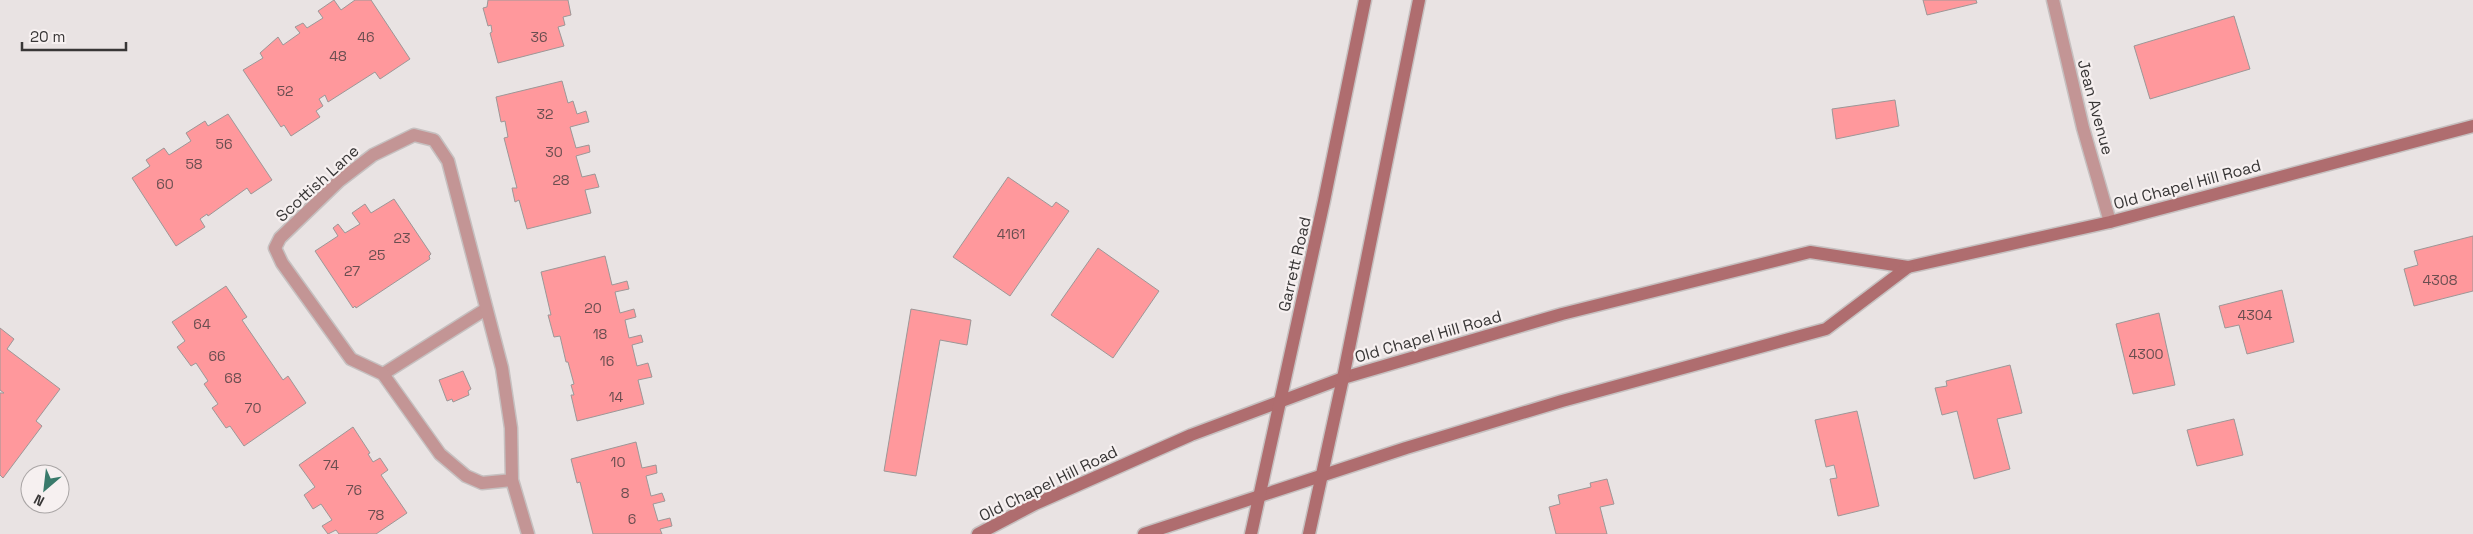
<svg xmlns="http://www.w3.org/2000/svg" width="2473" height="534" font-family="'Space Grotesk',sans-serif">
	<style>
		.building { fill: #ff989c; stroke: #9d9797 }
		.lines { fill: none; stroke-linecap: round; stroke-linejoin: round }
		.street-casing { stroke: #c6c0c0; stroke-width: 15 }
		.secondary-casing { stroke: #c6c0c0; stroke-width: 15 }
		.street { stroke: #c39595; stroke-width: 12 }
		.secondary { stroke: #af6d6f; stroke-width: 12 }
		.labels { text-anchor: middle; stroke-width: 4.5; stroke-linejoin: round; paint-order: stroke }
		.number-label { font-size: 14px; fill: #6a4e50 }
		.street-label { font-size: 16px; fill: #383636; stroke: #f6f0f0 }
	</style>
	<rect width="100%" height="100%" fill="#e9e3e3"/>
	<!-- building -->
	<g class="building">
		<path d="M334 0 341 10 355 0H371L410 59 380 79 375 72 328 102 325 95 319 99 323 106 316 111 320 117 291 136 284 125 281 127 243 70 263 58 260 53 278 37 283 45 300 33 295 27 303 23 307 28 323 18 318 11Z"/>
		<path d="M488 0H568L571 15 563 17 565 25 558 27 564 46 498 63 490 33 492 32 491 25 488 26 483 8 487 7Z"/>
		<path d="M1923 0H1976L1977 3 1927 15Z"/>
		<path d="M2234 16 2250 69 2150 99 2134 46Z"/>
		<path d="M562 81 568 103 573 101 577 114 586 111 589 122 570 127 576 148 589 145 590 152 576 156 582 177 595 174 599 187 585 190 591 213 527 229 519 200 515 202 512 188H517L504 138 508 137 505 121 501 122 496 97Z"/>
		<path d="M1895 100 1899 126 1836 139 1832 109Z"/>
		<path d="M228 114 272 180 251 194 247 188 208 216 207 214 200 219 205 227 176 246 132 178 150 166 146 160 164 148 169 155 191 141 186 133 205 121 208 126Z"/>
		<path d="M1008 177 1052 207 1056 202 1069 211 1010 296 953 257Z"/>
		<path d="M394 199 431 254 429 256 430 259 356 308 355 306 353 308 315 251 338 236 333 228 338 224 345 233 360 224 352 213 365 204 371 213Z"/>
		<path d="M2473 236V291L2414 306 2404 269 2418 265 2414 251Z"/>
		<path d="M1098 248 1159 291 1113 358 1051 315Z"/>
		<path d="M605 256 612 285 627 281 629 289 615 292 620 313 634 309 636 317 625 320 629 338 641 335 643 342 632 345 637 366 648 363 652 377 638 380 644 404 577 421 571 395H574L571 385 574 384 568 362H566L560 336 554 337 548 315H551L541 272Z"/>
		<path d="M226 286 247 317 242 320 283 380 288 376 306 403 244 446 230 426 226 428 212 408 218 404 204 384 208 381 196 363 191 366 177 347 185 341 172 322Z"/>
		<path d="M2282 290 2294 342 2247 354 2239 325 2225 328 2219 306Z"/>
		<path d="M911 309 971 320 967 345 940 340 916 476 884 471Z"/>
		<path d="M2159 313 2175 385 2133 394 2116 324Z"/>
		<path d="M0 328 14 339 7 349 60 389 36 421 42 426 3 478 0 475V393H4L0 390Z"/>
		<path d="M2010 365 2022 413 1997 419 2010 469 1974 479 1957 411 1942 415 1935 388 1947 386 1946 381Z"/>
		<path d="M463 371 471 389 468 391 469 395 453 402 452 399 447 401 439 380Z"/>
		<path d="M1857 411 1879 506 1838 516 1830 479 1837 478 1834 465 1826 467 1815 420Z"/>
		<path d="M2234 419 2243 455 2197 466 2187 430Z"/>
		<path d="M353 427 370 453 368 454 373 462 380 458 388 470 381 475 407 513 376 534H339L336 530 328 534 322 526 332 520 321 504 313 509 304 495 315 487 299 465Z"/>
		<path d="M636 442 642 468 656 465 657 473 646 476 651 496 662 493 665 501 653 504 658 521 670 518 672 526 660 529 662 534H593L580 482 577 483 571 459Z"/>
		<path d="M1607 479 1614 504 1600 507 1607 534H1556L1549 507 1560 504 1558 495 1591 487 1590 483Z"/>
	</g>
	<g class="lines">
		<!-- street casing -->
		<g class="street-casing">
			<g id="street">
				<path d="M2053 0 2083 128 2110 222"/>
				<path d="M383 374 486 309"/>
				<path d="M512 480 482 483 466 476 440 454 383 374 351 359 282 263 275 248 280 238 339 181 373 155 414 135 434 140 448 161 502 368 511 428 512 480 528 534"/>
			</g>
		</g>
		<!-- secondary casing -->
		<g class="secondary-casing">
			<g id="secondary">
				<path d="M978 534 1035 504 1191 435 1343 378 1562 314 1810 252 1908 267 2110 222 2473 126"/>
				<path d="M1144 534 1406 448 1562 401 1826 329 1908 267"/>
				<path d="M1251 534 1324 201 1365 0"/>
				<path d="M1309 534 1343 378 1419 0"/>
			</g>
		</g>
		<!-- street -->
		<use href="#street" class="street"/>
		<!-- secondary -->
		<use href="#secondary" class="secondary"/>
	</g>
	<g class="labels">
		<!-- number labels -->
		<g class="number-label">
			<text x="366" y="42">46</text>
			<text x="539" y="42">36</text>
			<text x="338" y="61">48</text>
			<text x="285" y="96">52</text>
			<text x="545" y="119">32</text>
			<text x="224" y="149">56</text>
			<text x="554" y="157">30</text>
			<text x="194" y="169">58</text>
			<text x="561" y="185">28</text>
			<text x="165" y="189">60</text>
			<text x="1011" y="239">4161</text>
			<text x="402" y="243">23</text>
			<text x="377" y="260">25</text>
			<text x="352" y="276">27</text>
			<text x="2440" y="285">4308</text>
			<text x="593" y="313">20</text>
			<text x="2255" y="320">4304</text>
			<text x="202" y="329">64</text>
			<text x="600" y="339">18</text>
			<text x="2146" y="359">4300</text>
			<text x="217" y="361">66</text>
			<text x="607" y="366">16</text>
			<text x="233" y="383">68</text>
			<text x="616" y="402">14</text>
			<text x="253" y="413">70</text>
			<text x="618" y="467">10</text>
			<text x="331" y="470">74</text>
			<text x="354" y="495">76</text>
			<text x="625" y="498">8</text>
			<text x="376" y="520">78</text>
			<text x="632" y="524">6</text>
		</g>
		<!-- street labels -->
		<g class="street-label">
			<text transform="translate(2096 107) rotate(75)" y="6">Jean Avenue</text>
			<text transform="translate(317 183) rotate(-42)" y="6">Scottish Lane</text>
			<text transform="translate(2187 184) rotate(-15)" y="6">Old Chapel Hill Road</text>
			<text transform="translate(1294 264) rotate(-77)" y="6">Garrett Road</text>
			<text transform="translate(1428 336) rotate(-16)" y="6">Old Chapel Hill Road</text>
			<text transform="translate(1048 483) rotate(-26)" y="6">Old Chapel Hill Road</text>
		</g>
	</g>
	<!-- north arrow -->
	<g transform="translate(45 489) rotate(208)"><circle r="24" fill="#f6f0f0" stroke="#aaa6a6"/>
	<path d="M0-4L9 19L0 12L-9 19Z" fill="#397a6b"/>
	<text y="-8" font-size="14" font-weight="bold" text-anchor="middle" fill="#383636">N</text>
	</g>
	<!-- scale -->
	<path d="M22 42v8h104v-8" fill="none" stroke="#383636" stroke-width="2.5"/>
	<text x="30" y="42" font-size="15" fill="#383636" stroke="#f6f0f0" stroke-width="4" paint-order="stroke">20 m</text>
</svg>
